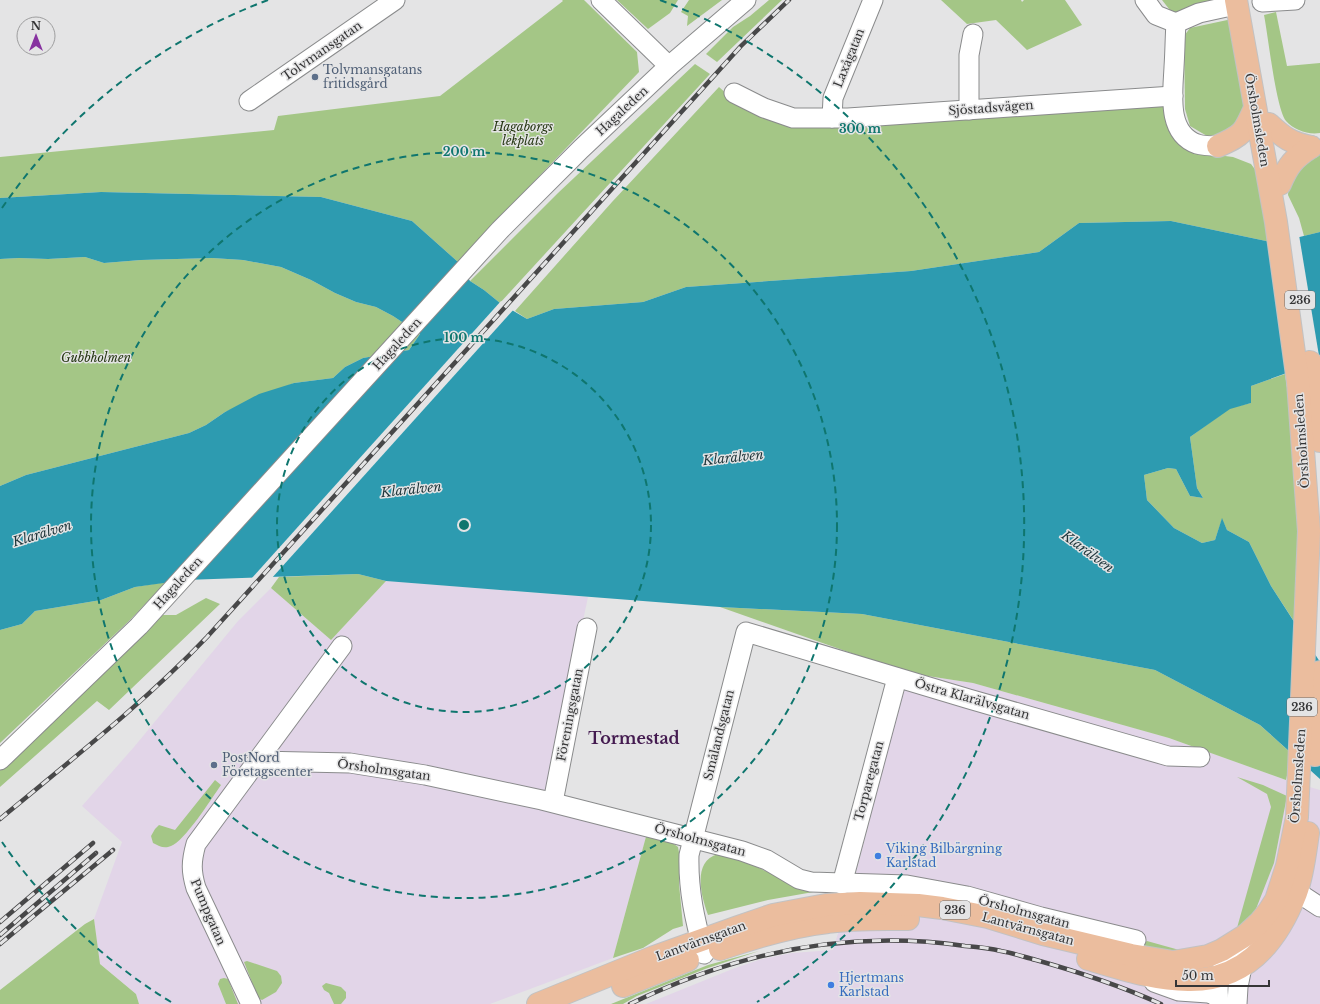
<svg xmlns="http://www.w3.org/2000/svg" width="1320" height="1004" font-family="'Libre Baskerville',serif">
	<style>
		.industrial { fill: #e2d5e8 }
		.green { fill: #a4c686 }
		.water { fill: #2d9bb0 }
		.pier { fill: #e4e4e5 }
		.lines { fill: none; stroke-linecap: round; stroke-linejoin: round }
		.minor-casing { stroke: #8a8b8c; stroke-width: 21 }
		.major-casing { stroke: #c2c2c3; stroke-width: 24 }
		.minor { stroke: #fff; stroke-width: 19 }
		.major { stroke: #ebbd9e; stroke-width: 22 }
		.rail-casing { stroke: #484849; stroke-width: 4.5 }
		.rail { stroke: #e4e4e5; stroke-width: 3; stroke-dasharray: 9; stroke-linecap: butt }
		.ring { fill: none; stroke: #0f766e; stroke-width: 2; stroke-dasharray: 7 5 }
		.service-dot { fill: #5c6f8a; stroke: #e4e4e5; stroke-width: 1.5 }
		.shop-dot { fill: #3f7fe0; stroke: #e4e4e5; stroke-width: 1.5 }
		.labels { text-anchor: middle; stroke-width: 3; stroke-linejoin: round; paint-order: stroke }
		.shield { fill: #e4e4e5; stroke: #6a6a6a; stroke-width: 1 }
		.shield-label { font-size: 11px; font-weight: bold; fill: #353536 }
		.street-label { font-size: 12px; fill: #353536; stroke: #e4e4e5 }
		.service-label { font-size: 12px; fill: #4e5e75; stroke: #e4e4e5; text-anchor: start }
		.park-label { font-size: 12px; font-style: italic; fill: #253612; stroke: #e4e4e5 }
		.shop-label { font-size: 12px; fill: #366cbe; stroke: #e4e4e5; text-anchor: start }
		.water-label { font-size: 13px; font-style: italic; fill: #1e353a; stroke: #e4e4e5 }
		.district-label { font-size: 16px; font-weight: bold; fill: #441b50; stroke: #e4e4e5 }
		.centre { fill: #0f766e; stroke: #e4e4e5; stroke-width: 2 }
		.ring-label { font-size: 12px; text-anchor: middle; font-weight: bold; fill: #0f766e; stroke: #e4e4e5; stroke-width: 3; stroke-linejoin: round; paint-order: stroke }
	</style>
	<rect width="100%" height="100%" fill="#e4e4e5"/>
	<!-- industrial -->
	<g class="industrial">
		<path d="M386 581 588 597 544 806 647 833 613 958 490 1004H139L136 994 100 964 94 919 122 842 82 806 134 747 238 621 271 588 331 640Z"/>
		<path d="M908 673 973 683 1169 738 1286 780 1320 790V1004H646L735 968 762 959 792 953 833 950 856 873Z"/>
	</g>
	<!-- green -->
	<g class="green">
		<path d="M562 0H584L637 52 639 72 479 239 458 262 412 221 321 197 101 192 0 198V157L274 130 278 116 440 96 563 1Z"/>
		<path d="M617 0H678L670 13 648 29Z"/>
		<path d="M689 0H722L687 26 688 16 681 12Z"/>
		<path d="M769 0H782L717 62 706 54 733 27 750 16Z"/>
		<path d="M941 0H1021L1022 2 1024 0H1065L1082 25 1027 50 996 20 967 24Z"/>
		<path d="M1162 0H1215L1173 14Z"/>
		<path d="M1276 12 1287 66 1320 63V133C1308 135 1294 130 1286 121 1276 109 1268 35 1264 15Z"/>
		<path d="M1232 19 1244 101 1241 121 1224 134 1207 136 1190 126 1185 109 1184 36 1190 28Z"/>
		<path d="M695 64 710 74 500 303 484 290 470 281 558 193Z"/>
		<path d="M719 87 737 103 791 123 1166 104 1201 153 1233 157 1251 164 1262 179 1275 243 1171 221 1079 223 1039 252 911 271 686 287 643 302 554 309 527 319 515 311 612 202Z"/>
		<path d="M1320 155V232L1304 236 1299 218 1288 195 1289 179 1314 156Z"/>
		<path d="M85 257 104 263 141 260 212 258 243 260 281 267 311 280 335 293 356 302 376 307 393 316 420 334 409 350 363 358 345 367 333 378 294 383 225 412 206 425 189 433 26 475 0 486V259L19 258 48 259Z"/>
		<path d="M1285 374 1296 448 1299 545V629L1271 586 1249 542 1227 530 1222 519 1215 540 1202 543 1174 528 1147 500 1144 475 1168 468 1176 469 1190 496 1203 498 1197 488 1190 437 1230 408 1251 403V386Z"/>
		<path d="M358 574 386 581 331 640 271 588 279 577Z"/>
		<path d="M166 582 131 619 0 743V630L22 624 35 611 101 600 135 587Z"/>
		<path d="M206 598 220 604 109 710 97 701 0 787V768L163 615H176Z"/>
		<path d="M720 607 862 614 1155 670 1260 725 1292 754 1286 780 1169 738 973 683 908 673Z"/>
		<path d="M1237 777 1263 785 1287 796 1274 863 1254 914 1235 935 1271 807 1267 794Z"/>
		<path d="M215 780 221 785C212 798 184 842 171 846 164 849 159 846 153 843L151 836 155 829 159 825 175 830Z"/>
		<path d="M647 833 667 839 678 847 680 858 679 884 683 926 673 929 643 948 613 958Z"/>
		<path d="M718 854 730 855 792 883 819 891 768 900 708 915C701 896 692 861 718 854Z"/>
		<path d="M94 919 100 964 136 994 139 1004H0V990L85 924Z"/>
		<path d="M1147 941 1190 953 1135 949Z"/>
		<path d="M759 951 705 969 637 996 623 1004H611L708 965Z"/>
		<path d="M247 961 277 971 281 976 282 983 276 992 262 1000 258 998 244 962Z"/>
		<path d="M224 978 228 979 238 1004H226L218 984 220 979Z"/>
		<path d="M326 983 341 987 346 992V998L341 1004H334L329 993 324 990 322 986Z"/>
	</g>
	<!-- water -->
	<path class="water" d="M101 192 321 197 412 221 458 262 470 281 484 290 500 303 527 319 554 309 643 302 686 287 911 271 1039 252 1079 223 1171 221 1275 243 1320 232V361L1251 386V403L1230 409 1190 437 1197 488 1203 498 1190 496 1176 469 1168 468 1144 475 1147 500 1174 528 1202 543 1215 540 1222 518 1227 530 1249 542 1271 586 1320 662V779L1260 725 1155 670 862 614 720 607 386 581 358 574 185 580 135 587 101 600 35 611 22 624 0 630V486L26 475 189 433 206 425 225 412 259 394 294 383 333 378 345 367 363 358 409 350 420 334 393 316 376 307 356 302 335 293 311 280 281 267 243 260 212 258 141 260 104 263 85 257 48 259 19 258 0 259V198Z"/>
	<!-- pier -->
	<g class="pier">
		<path d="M1299 235 1320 362 1291 374 1275 240Z"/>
		<path d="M501 301 515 308 271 579H251Z"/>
	</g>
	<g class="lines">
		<!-- minor casing -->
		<g class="minor-casing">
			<g id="minor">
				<path d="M601 0 669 66"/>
				<path d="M1145 0 1156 15 1176 23"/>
				<path d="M1262 2 1295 0"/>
				<path d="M1176 23C1175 38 1175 52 1174 67 1173 92 1166 133 1197 144 1204 146 1212 146 1218 146"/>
				<path d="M1176 23 1199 13 1231 6"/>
				<path d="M734 93 764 108 793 118H848L1173 96"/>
				<path d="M249 101 395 0"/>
				<path d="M969 110V55L973 34"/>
				<path d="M832 118 833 98 873 0"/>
				<path d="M0 760 139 626 500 230 581 149 669 66 746 0"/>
				<path d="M258 761 350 763 425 775 542 800 742 851 767 860 799 879 811 882 907 885 967 896 1041 917 1136 940"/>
				<path d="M553 802 587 628"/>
				<path d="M842 884 897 678"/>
				<path d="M1283 885 1297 892 1320 907"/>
				<path d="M704 954C695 920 688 891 689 855L746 632 969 699 1168 756 1200 757"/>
				<path d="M1154 982 1179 991 1208 993 1218 996"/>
				<path d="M251 1004 196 888C191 871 191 862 196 844L342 646"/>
				<path d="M1219 1004C1215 966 1224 965 1249 942"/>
				<path d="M1237 1004 1238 987 1242 967"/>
			</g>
		</g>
		<!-- major casing -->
		<g class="major-casing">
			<g id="major">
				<path d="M1269 124C1284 138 1291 143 1311 147"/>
				<path d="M1218 146C1243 135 1244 133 1255 108"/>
				<path d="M1280 184C1288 165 1294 158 1311 147"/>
				<path d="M1310 362 1320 441"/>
				<path d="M1315 755 1320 672"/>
				<path d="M720 949C755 937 791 926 828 922 854 918 881 919 908 919"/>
				<path d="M1088 959C1120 968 1154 980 1188 980 1245 981 1277 942 1296 893 1303 874 1305 853 1308 833"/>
				<path d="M623 986 688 960"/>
				<path d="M538 1004 654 957 738 927 773 915 826 905 860 903 918 905 942 908 988 917 1043 934 1131 955 1173 962 1208 956 1222 950 1246 935 1260 922 1269 911 1276 900 1287 866 1297 817 1309 531 1298 382 1276 222 1236 0"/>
			</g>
		</g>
		<!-- minor -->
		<use href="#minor" class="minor"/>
		<!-- major -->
		<use href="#major" class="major"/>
		<!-- rail casing -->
		<g class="rail-casing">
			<g id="rail">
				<path d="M0 819C71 760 144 703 207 637L741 46 789 0"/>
				<path d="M0 922 93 843"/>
				<path d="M0 935 96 853"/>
				<path d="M0 944 113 850"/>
				<path d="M630 1004C737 952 847 929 965 946 977 947 989 948 1001 951 1013 953 1024 957 1036 960 1079 972 1121 986 1161 1004"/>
			</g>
		</g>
		<!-- rail -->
		<use href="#rail" class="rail"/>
	</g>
	<!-- distance rings -->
	<g class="ring">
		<circle cx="464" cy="525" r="187"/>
		<circle cx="464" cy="525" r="373"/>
		<path d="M171 1002A560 560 0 0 1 2 842M2 208A560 560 0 0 1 268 0M660 0A560 560 0 0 1 757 1002"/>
	</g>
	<!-- markers -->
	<g class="service-dot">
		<circle cx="315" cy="77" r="4"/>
		<circle cx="214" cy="765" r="4"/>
	</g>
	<g class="shop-dot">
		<circle cx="878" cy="856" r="4"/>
		<circle cx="831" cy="985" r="4"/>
	</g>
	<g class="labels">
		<!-- shield labels -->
		<g class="shield">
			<rect x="1285" y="291" width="30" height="18" rx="3"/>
			<rect x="1287" y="698" width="30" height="18" rx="3"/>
			<rect x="940" y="901" width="30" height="18" rx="3"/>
		</g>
		<g class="shield-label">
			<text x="1300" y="304">236</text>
			<text x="1302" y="711">236</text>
			<text x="955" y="914">236</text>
		</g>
		<!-- street labels -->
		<g class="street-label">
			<text transform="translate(322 51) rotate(-35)" y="4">Tolvmansgatan</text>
			<text transform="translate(849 58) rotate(-68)" y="4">Laxågatan</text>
			<text transform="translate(991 108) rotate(-4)" y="4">Sjöstadsvägen</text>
			<text transform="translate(622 111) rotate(-43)" y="4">Hagaleden</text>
			<text transform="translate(1257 120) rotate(80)" y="4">Örsholmsleden</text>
			<text transform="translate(397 344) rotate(-48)" y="4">Hagaleden</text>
			<text transform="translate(1302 441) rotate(-94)" y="4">Örsholmsleden</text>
			<text transform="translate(178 583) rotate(-48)" y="4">Hagaleden</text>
			<text transform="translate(972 699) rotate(16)" y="4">Östra Klarälvsgatan</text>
			<text transform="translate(570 715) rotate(-79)" y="4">Föreningsgatan</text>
			<text transform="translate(719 735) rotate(-76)" y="4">Smålandsgatan</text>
			<text transform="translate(384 770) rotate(8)" y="4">Örsholmsgatan</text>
			<text transform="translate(1298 776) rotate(-86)" y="4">Örsholmsleden</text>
			<text transform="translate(869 781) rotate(-75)" y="4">Torparegatan</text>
			<text transform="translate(700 840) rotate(15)" y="4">Örsholmsgatan</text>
			<text transform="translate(208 912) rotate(67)" y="4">Pumpgatan</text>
			<text transform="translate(1024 912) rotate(15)" y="4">Örsholmsgatan</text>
			<text transform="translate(1028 929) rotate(15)" y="4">Lantvärnsgatan</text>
			<text transform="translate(701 941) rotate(-20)" y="4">Lantvärnsgatan</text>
		</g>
		<!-- service labels -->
		<g class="service-label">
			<text x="323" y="74">Tolvmansgatans<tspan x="323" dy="14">fritidsgård</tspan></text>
			<text x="222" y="762">PostNord<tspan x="222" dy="14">Företagscenter</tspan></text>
		</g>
		<!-- park labels -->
		<g class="park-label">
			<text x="523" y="131">Hagaborgs<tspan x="523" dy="14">lekplats</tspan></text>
			<text x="96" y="362">Gubbholmen</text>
		</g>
		<!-- shop labels -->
		<g class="shop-label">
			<text x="886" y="853">Viking Bilbärgning<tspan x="886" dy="14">Karlstad</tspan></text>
			<text x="839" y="982">Hjertmans<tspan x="839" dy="14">Karlstad</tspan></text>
		</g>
		<!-- water labels -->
		<g class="water-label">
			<text transform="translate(733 457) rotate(-6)" y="5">Klarälven</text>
			<text transform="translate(411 489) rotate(-6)" y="5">Klarälven</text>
			<text transform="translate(42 533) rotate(-17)" y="5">Klarälven</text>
			<text transform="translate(1088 551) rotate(36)" y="5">Klarälven</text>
		</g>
		<!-- district labels -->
		<g class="district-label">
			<text x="634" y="744">Tormestad</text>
		</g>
	</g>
	<circle cx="464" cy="525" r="6" class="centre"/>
	<g class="ring-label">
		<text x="860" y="133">300 m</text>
		<text x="464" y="156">200 m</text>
		<text x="464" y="342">100 m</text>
	</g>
	<!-- north arrow -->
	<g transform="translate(36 36)"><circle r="19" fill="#e4e4e5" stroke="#9e9e9f"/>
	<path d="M0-3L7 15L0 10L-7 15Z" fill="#8732a0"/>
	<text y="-6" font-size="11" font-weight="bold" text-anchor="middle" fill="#353536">N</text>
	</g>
	<!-- scale -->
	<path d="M1176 980v6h93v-6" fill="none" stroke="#353536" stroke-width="2"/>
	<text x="1182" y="980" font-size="12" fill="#353536" stroke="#e4e4e5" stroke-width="3" paint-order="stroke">50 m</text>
</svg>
